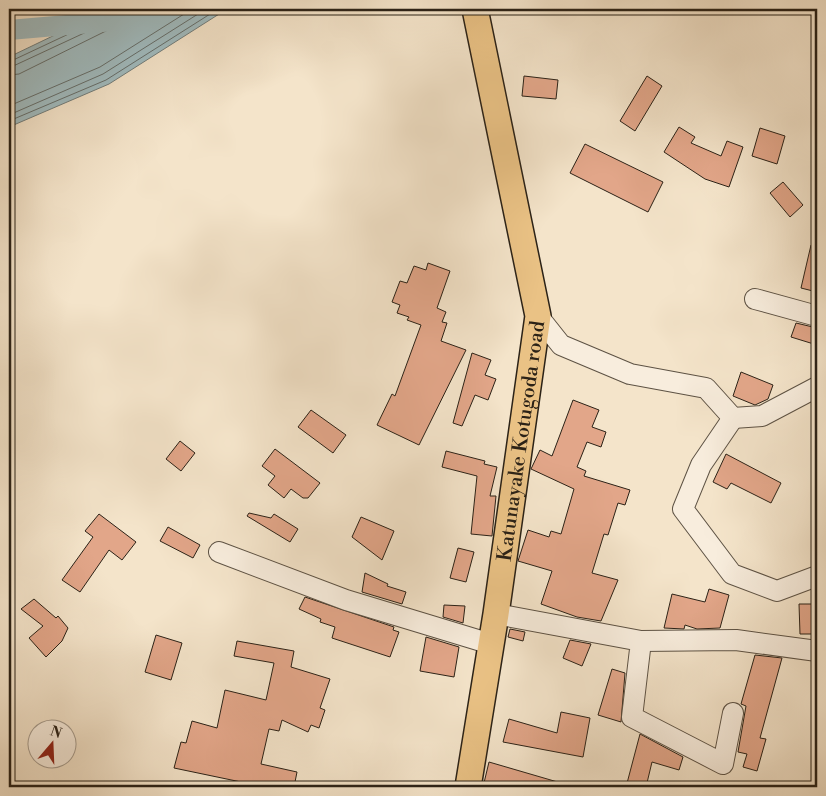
<svg xmlns="http://www.w3.org/2000/svg" width="826" height="796" font-family="'Libre Bodoni',serif">
	<style>
		.water { fill: #a1bcc0; stroke: #727e7c }
		.lines { fill: none; stroke-linecap: round; stroke-linejoin: round }
		.shore { stroke: #666f6c; stroke-width: 1 }
		.canal { stroke: #a1bcc0; stroke-width: 20 }
		.building { fill: #e2a689; stroke: #2b2217 }
		.minor-casing { stroke: #5d5244; stroke-width: 22 }
		.major-casing { stroke: #2b2217; stroke-width: 28 }
		.minor { stroke: #f8eddd; stroke-width: 20 }
		.major { stroke: #eac285; stroke-width: 25 }
		.labels { text-anchor: middle; stroke-width: 4; stroke-linejoin: round; paint-order: stroke }
		.street-label { font-size: 20px; fill: #2b2217; stroke: #f8eddd }
	</style>
	<rect width="100%" height="100%" fill="#f4e4ca"/>
	<filter id="stains"><feTurbulence type="fractalNoise" baseFrequency=".004" numOctaves="4"/><feColorMatrix values="0 0 0 0 .2 0 0 0 0 .09 0 0 0 0 .02 0 0 0 .5 -.17"/></filter>
	<radialGradient id="worn" r=".72"><stop offset=".6" stop-color="#630" stop-opacity="0"/><stop offset="1" stop-color="#630" stop-opacity=".3"/></radialGradient>
	<!-- water -->
	<path class="water" d="M109 9H227L109 84 9 127V57Z"/>
	<g class="lines">
		<!-- shore -->
		<g class="shore">
			<path d="M9 62 107 16 110 9"/>
			<path d="M9 68 110 21 115 16 117 9"/>
			<path d="M9 75 19 74 114 27 122 19 124 9"/>
			<path d="M9 106 100 67 192 9"/>
			<path d="M9 115 103 74 206 9"/>
			<path d="M9 121 106 80 218 9"/>
		</g>
		<!-- canal -->
		<path class="canal" d="M9 30 125 20 150 9"/>
	</g>
	<!-- building -->
	<g class="building">
		<path d="M524 76 558 80 556 99 522 96Z"/>
		<path d="M647 76 662 86 635 131 620 121Z"/>
		<path d="M679 127 695 137 691 143 721 156 727 141 743 147 729 187 705 179 664 152Z"/>
		<path d="M760 128 785 136 777 164 752 156Z"/>
		<path d="M585 144 663 182 648 212 570 173Z"/>
		<path d="M783 182 803 205 790 217 770 193Z"/>
		<path d="M811 245 817 246V292L801 288Z"/>
		<path d="M428 263 450 271 437 308 446 312 442 322 447 323 441 341 466 350 419 445 377 425 392 394 395 396 421 325 407 320 409 317 397 313 400 305 392 302 400 281 407 283 414 266 426 270Z"/>
		<path d="M796 323 817 328V345L791 337Z"/>
		<path d="M472 353 491 360 485 375 496 379 488 400 475 395 462 426 453 423Z"/>
		<path d="M741 372 773 385 768 399 755 405 733 396Z"/>
		<path d="M573 400 599 410 592 427 606 432 601 447 587 442 577 467 586 471 584 476 630 490 625 505 618 503 608 535 604 534 592 573 618 580 601 621 577 617 541 604 552 571 518 561 528 530 549 537 551 531 561 534 574 489 531 469 540 450 552 456Z"/>
		<path d="M311 410 346 435 333 453 298 427Z"/>
		<path d="M180 441 195 453 181 471 166 459Z"/>
		<path d="M275 449 320 483 308 498H303L291 489 284 498 268 485 275 476 262 466Z"/>
		<path d="M446 451 485 461 484 464 497 467 490 496H496L492 536 471 534 477 476 442 467Z"/>
		<path d="M726 454 781 483 771 503 731 483 727 489 713 482Z"/>
		<path d="M249 513 271 518 274 514 298 529 290 542 247 516Z"/>
		<path d="M99 514 136 542 122 560 109 550 80 592 62 580 93 537 85 531Z"/>
		<path d="M361 517 394 531 382 560 352 537Z"/>
		<path d="M168 527 200 545 193 558 160 541Z"/>
		<path d="M458 548 474 552 466 582 450 578Z"/>
		<path d="M365 573 388 584 387 586 406 592 402 604 362 592Z"/>
		<path d="M709 589 729 595 720 628 697 629 685 625 684 629 664 628 672 594 705 602Z"/>
		<path d="M305 597 394 627 393 630 399 632 390 657 332 638 335 627 320 622 321 619 299 609Z"/>
		<path d="M34 599 56 618 58 616 68 628 62 641 46 657 29 638 43 626 21 609Z"/>
		<path d="M799 604H817V634H800Z"/>
		<path d="M444 605 465 606 463 623 443 617Z"/>
		<path d="M510 629 525 632 523 641 508 637Z"/>
		<path d="M156 635 182 643 171 680 145 672Z"/>
		<path d="M426 637 459 647 454 677 420 671Z"/>
		<path d="M570 640 591 644 582 666 563 658Z"/>
		<path d="M237 641 294 651 291 667 330 679 320 708 325 710 319 728 311 725 308 732 282 720 279 731 269 729 261 764 297 772 294 787H265L174 768 181 742 186 743 192 721 217 728 225 690 266 700 274 663 234 656Z"/>
		<path d="M755 655 782 658 760 738 766 739 757 771 743 767 747 754 738 752 746 706 741 704Z"/>
		<path d="M612 669 625 673 621 722 598 715Z"/>
		<path d="M561 712 590 718 583 757 503 742 509 719 557 733Z"/>
		<path d="M640 734 683 757 679 770 652 762 646 787H626Z"/>
		<path d="M489 762 561 783 560 787H483Z"/>
	</g>
	<g class="lines">
		<!-- minor casing -->
		<g class="minor-casing">
			<g id="minor">
				<path d="M755 299 817 316"/>
				<path d="M538 316 561 345 630 374 706 388 733 418 762 416 817 387"/>
				<path d="M733 418 701 465 683 509 732 574 777 591 817 576"/>
				<path d="M219 552 346 600 491 644"/>
				<path d="M496 614 641 641 632 717 723 764 733 713"/>
				<path d="M641 641 736 640 817 651"/>
			</g>
		</g>
		<!-- major casing -->
		<g class="major-casing">
			<g id="major">
				<path id="s1" d="M468 787 496 614 538 316 475 9"/>
			</g>
		</g>
		<!-- minor -->
		<use href="#minor" class="minor"/>
		<!-- major -->
		<use href="#major" class="major"/>
	</g>
	<g class="labels">
		<!-- street labels -->
		<g class="street-label">
			<text dy="7" stroke="none"><textPath href="#s1" startOffset="350">Katunayake Kotugoda road</textPath></text>
		</g>
	</g>
	<!-- margin -->
	<rect width="826" height="796" fill="none" stroke="#f4e4ca" stroke-width="30"/>
	<rect x="10" y="10" width="806" height="776" fill="none" stroke="#2b2217" stroke-width="2.5"/>
	<rect x="15" y="15" width="796" height="766" fill="none" stroke="#2b2217"/>
	<!-- north arrow -->
	<g transform="translate(52 744) rotate(19)"><circle r="24" fill="#f8eddd" stroke="#a69c8e"/>
	<path d="M0-4L9 19L0 12L-9 19Z" fill="#8f2418"/>
	<text y="-8" font-size="14" font-weight="bold" text-anchor="middle" fill="#2b2217">N</text>
	</g>
	<rect width="100%" height="100%" filter="url(#stains)"/>
	<rect width="100%" height="100%" fill="url(#worn)"/>
</svg>
